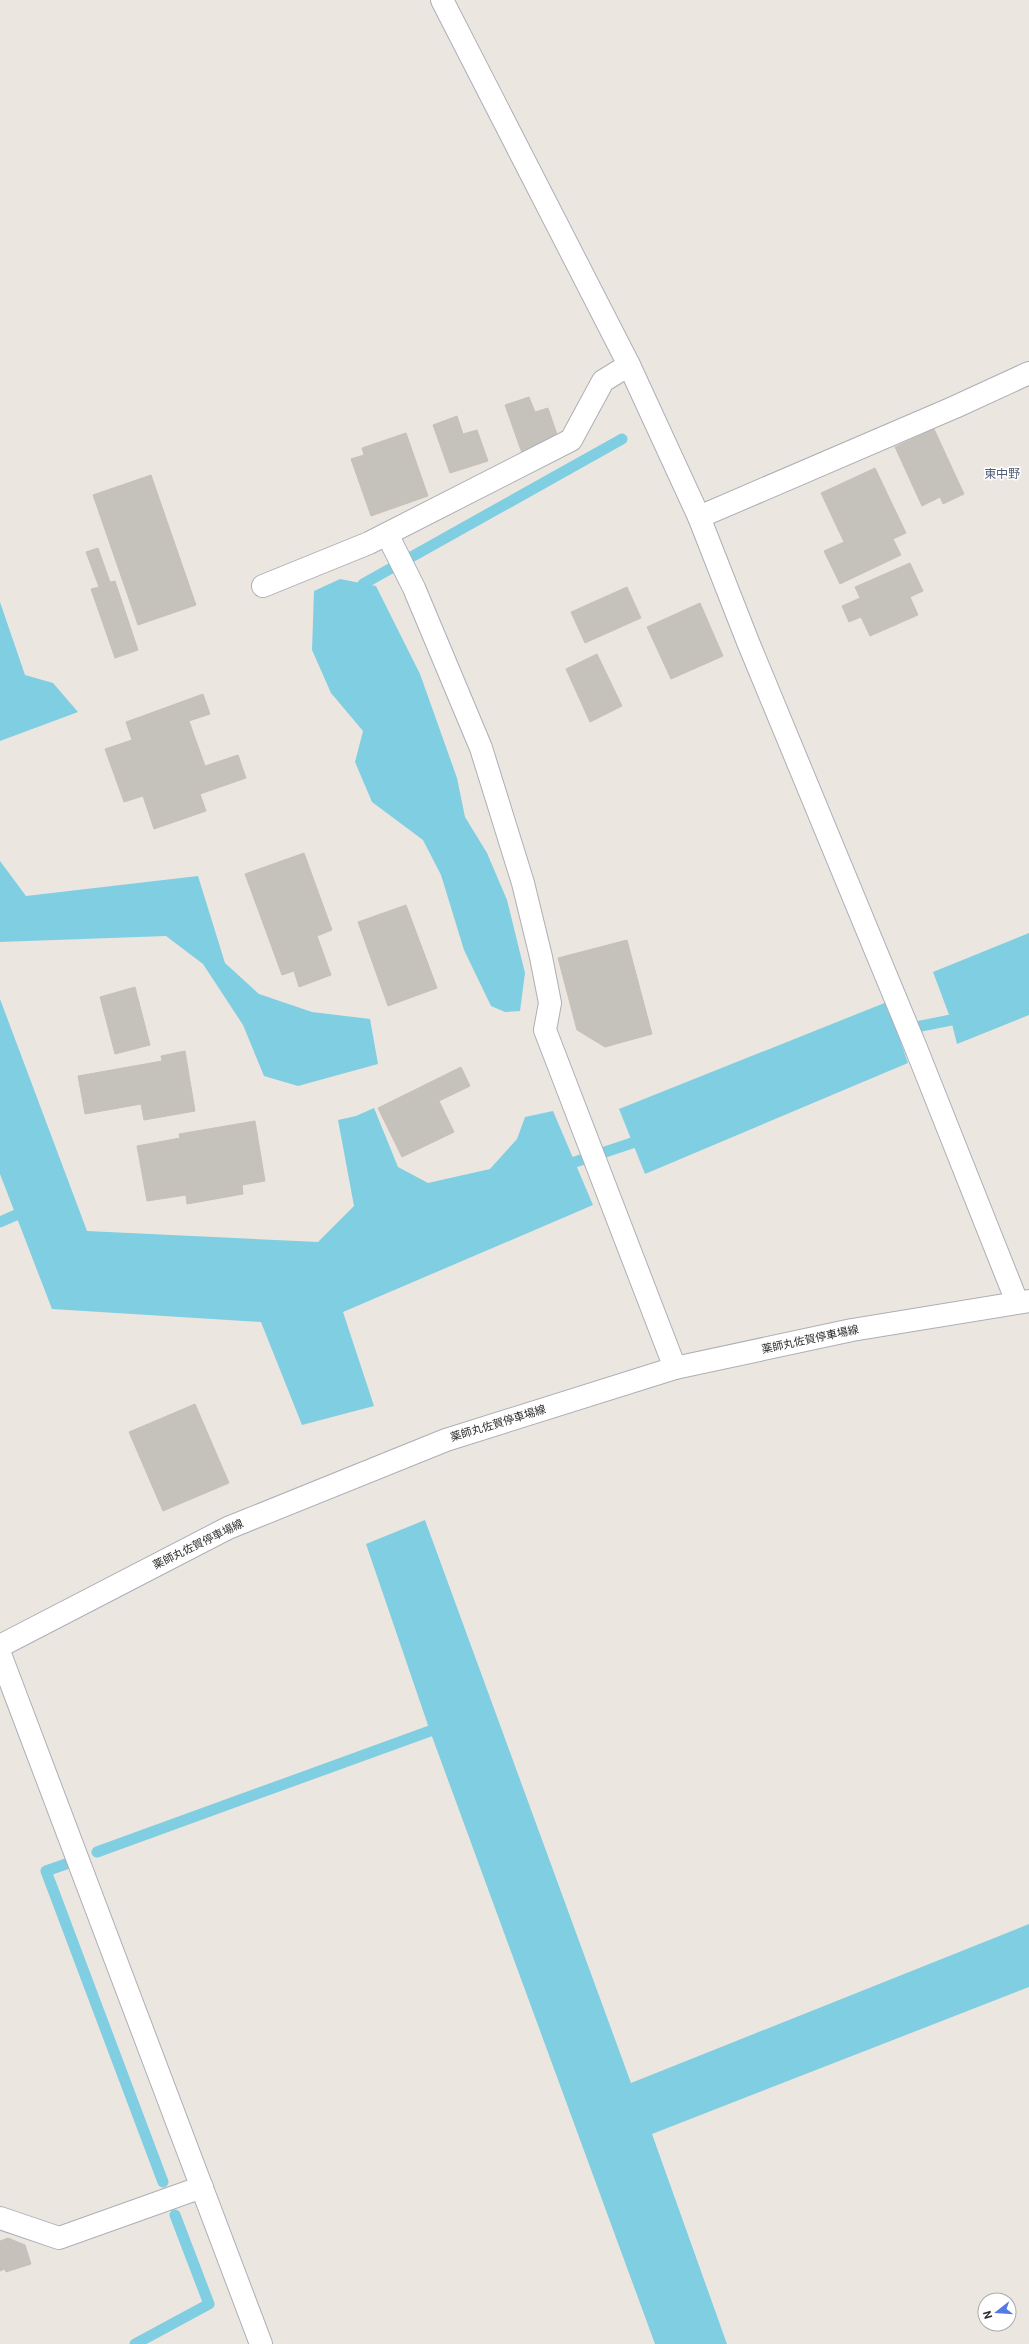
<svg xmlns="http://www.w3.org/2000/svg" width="1029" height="2344" font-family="Roboto,'Noto Sans JP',sans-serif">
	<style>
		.water { fill: #80cee1 }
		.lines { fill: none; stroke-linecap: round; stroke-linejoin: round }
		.stream { stroke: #80cee1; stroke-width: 11 }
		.building { fill: #c5c1bb; stroke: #c7c1ba }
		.street-casing { stroke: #acafb6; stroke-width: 24 }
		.secondary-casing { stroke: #acafb6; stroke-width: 24 }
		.street { stroke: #fff; stroke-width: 22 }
		.secondary { stroke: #fff; stroke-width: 22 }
		.labels { text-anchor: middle; stroke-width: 3; stroke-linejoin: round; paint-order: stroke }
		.street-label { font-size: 11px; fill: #2c2c2c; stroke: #fff }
		.neighbourhood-label { font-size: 12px; fill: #515b78; stroke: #fff }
	</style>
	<rect width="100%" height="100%" fill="#ece6e0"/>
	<!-- water -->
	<g class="water">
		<path d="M340 579 376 586 420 674 457 778 465 817 487 853 507 900 525 973 520 1011 505 1012 491 1006 464 950 441 875 423 840 372 802 355 762 363 731 331 693 312 650 314 591Z"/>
		<path d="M0 602 25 675 53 683 78 712 0 741Z"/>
		<path d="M0 861 26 896 198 876 225 963 259 994 312 1012 370 1019 378 1064 298 1086 264 1076 243 1025 203 964 166 936 0 942Z"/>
		<path d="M1029 933V1015L957 1044 951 1020 933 972Z"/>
		<path d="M0 999 87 1231 318 1242 354 1206 338 1120 356 1116 374 1108 398 1167 428 1183 490 1169 517 1139 525 1117 553 1111 593 1205 343 1312 374 1406 302 1425 261 1322 52 1309 0 1174Z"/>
		<path d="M887 1002 908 1063 645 1174 619 1109Z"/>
		<path d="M425 1520 631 2083 1029 1924V1987L652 2134 727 2344H655L430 1731 366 1544Z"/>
	</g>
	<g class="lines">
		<!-- stream -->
		<g class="stream">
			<path d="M363 584 622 439"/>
			<path d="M896 1031 951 1020"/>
			<path d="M575 1162 632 1143"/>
			<path d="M0 1222 16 1215"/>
			<path d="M97 1852 430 1731"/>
			<path d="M66 1864 46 1871 163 2182"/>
			<path d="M135 2344 209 2304 175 2215"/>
		</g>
	</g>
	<!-- building -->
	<g class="building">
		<path d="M529 397 535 412 548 408 560 443 523 456 505 405Z"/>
		<path d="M457 416 463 434 477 430 488 461 450 473 433 425Z"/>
		<path d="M934 429 964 494 943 504 940 497 922 506 895 447Z"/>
		<path d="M406 433 428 496 371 516 351 459 364 455 362 448Z"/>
		<path d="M875 468 906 533 893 539 901 555 840 584 824 551 844 542 821 493Z"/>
		<path d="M151 475 196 605 138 625 93 495Z"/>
		<path d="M98 548 110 582 115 581 138 650 115 658 91 589 99 587 86 552Z"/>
		<path d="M910 563 923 591 910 597 918 615 870 636 861 617 849 622 842 606 860 598 855 587Z"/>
		<path d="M627 587 641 618 585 643 571 612Z"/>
		<path d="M700 603 723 656 671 679 647 627Z"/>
		<path d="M597 654 622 706 590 722 566 669Z"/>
		<path d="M203 694 210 714 189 721 205 766 238 755 246 778 200 794 206 811 154 829 143 796 124 802 105 749 132 740 126 722Z"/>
		<path d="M304 853 332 930 317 936 331 975 299 987 294 971 282 975 245 874Z"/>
		<path d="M406 905 437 988 388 1006 358 922Z"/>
		<path d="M627 940 652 1034 605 1047 577 1030 558 958Z"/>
		<path d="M135 987 150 1045 115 1054 100 997Z"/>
		<path d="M185 1051 195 1111 144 1120 141 1104 85 1114 78 1076 162 1061 161 1056Z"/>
		<path d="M461 1067 470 1086 439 1101 454 1132 402 1157 378 1108Z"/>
		<path d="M255 1121 265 1181 242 1185 243 1194 187 1204 186 1195 147 1201 137 1146 180 1138 179 1134Z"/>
		<path d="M195 1404 229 1483 163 1511 129 1432Z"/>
		<path d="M8 2238 25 2245 31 2264 6 2272 5 2269 0 2271V2241Z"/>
	</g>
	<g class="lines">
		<!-- street casing -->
		<g class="street-casing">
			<g id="street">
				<path d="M442 0 629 365 699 517 748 642 916 1048 1017 1302"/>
				<path d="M699 517 955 407 1029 373"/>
				<path d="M387 534 414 588 481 748 523 883 541 957 550 1003 545 1030 675 1368"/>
				<path d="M263 586 369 543 571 440 603 381 629 365"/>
				<path d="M0 1654 261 2344"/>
				<path d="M0 2218 59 2238 202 2187"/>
			</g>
		</g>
		<!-- secondary casing -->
		<g class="secondary-casing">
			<path id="secondary" d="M0 1646 228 1528 446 1440 675 1368 852 1330 1029 1301"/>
		</g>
		<!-- street -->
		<use href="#street" class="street"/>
		<!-- secondary -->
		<use href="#secondary" class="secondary"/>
	</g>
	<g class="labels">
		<!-- street labels -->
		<g class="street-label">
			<text transform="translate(810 1339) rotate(-12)" y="4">薬師丸佐賀停車場線</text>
			<text transform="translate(498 1423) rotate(-17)" y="4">薬師丸佐賀停車場線</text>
			<text transform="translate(198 1544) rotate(-26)" y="4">薬師丸佐賀停車場線</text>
		</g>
		<!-- neighbourhood labels -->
		<g class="neighbourhood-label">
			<text x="1002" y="478">東中野</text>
		</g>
	</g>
	<!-- north arrow -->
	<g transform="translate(997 2312) rotate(253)"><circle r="19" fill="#ffffff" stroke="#ababab"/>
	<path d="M0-3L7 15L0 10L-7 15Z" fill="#547ae5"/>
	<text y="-6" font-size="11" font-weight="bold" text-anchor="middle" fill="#2c2c2c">N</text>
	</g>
</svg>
